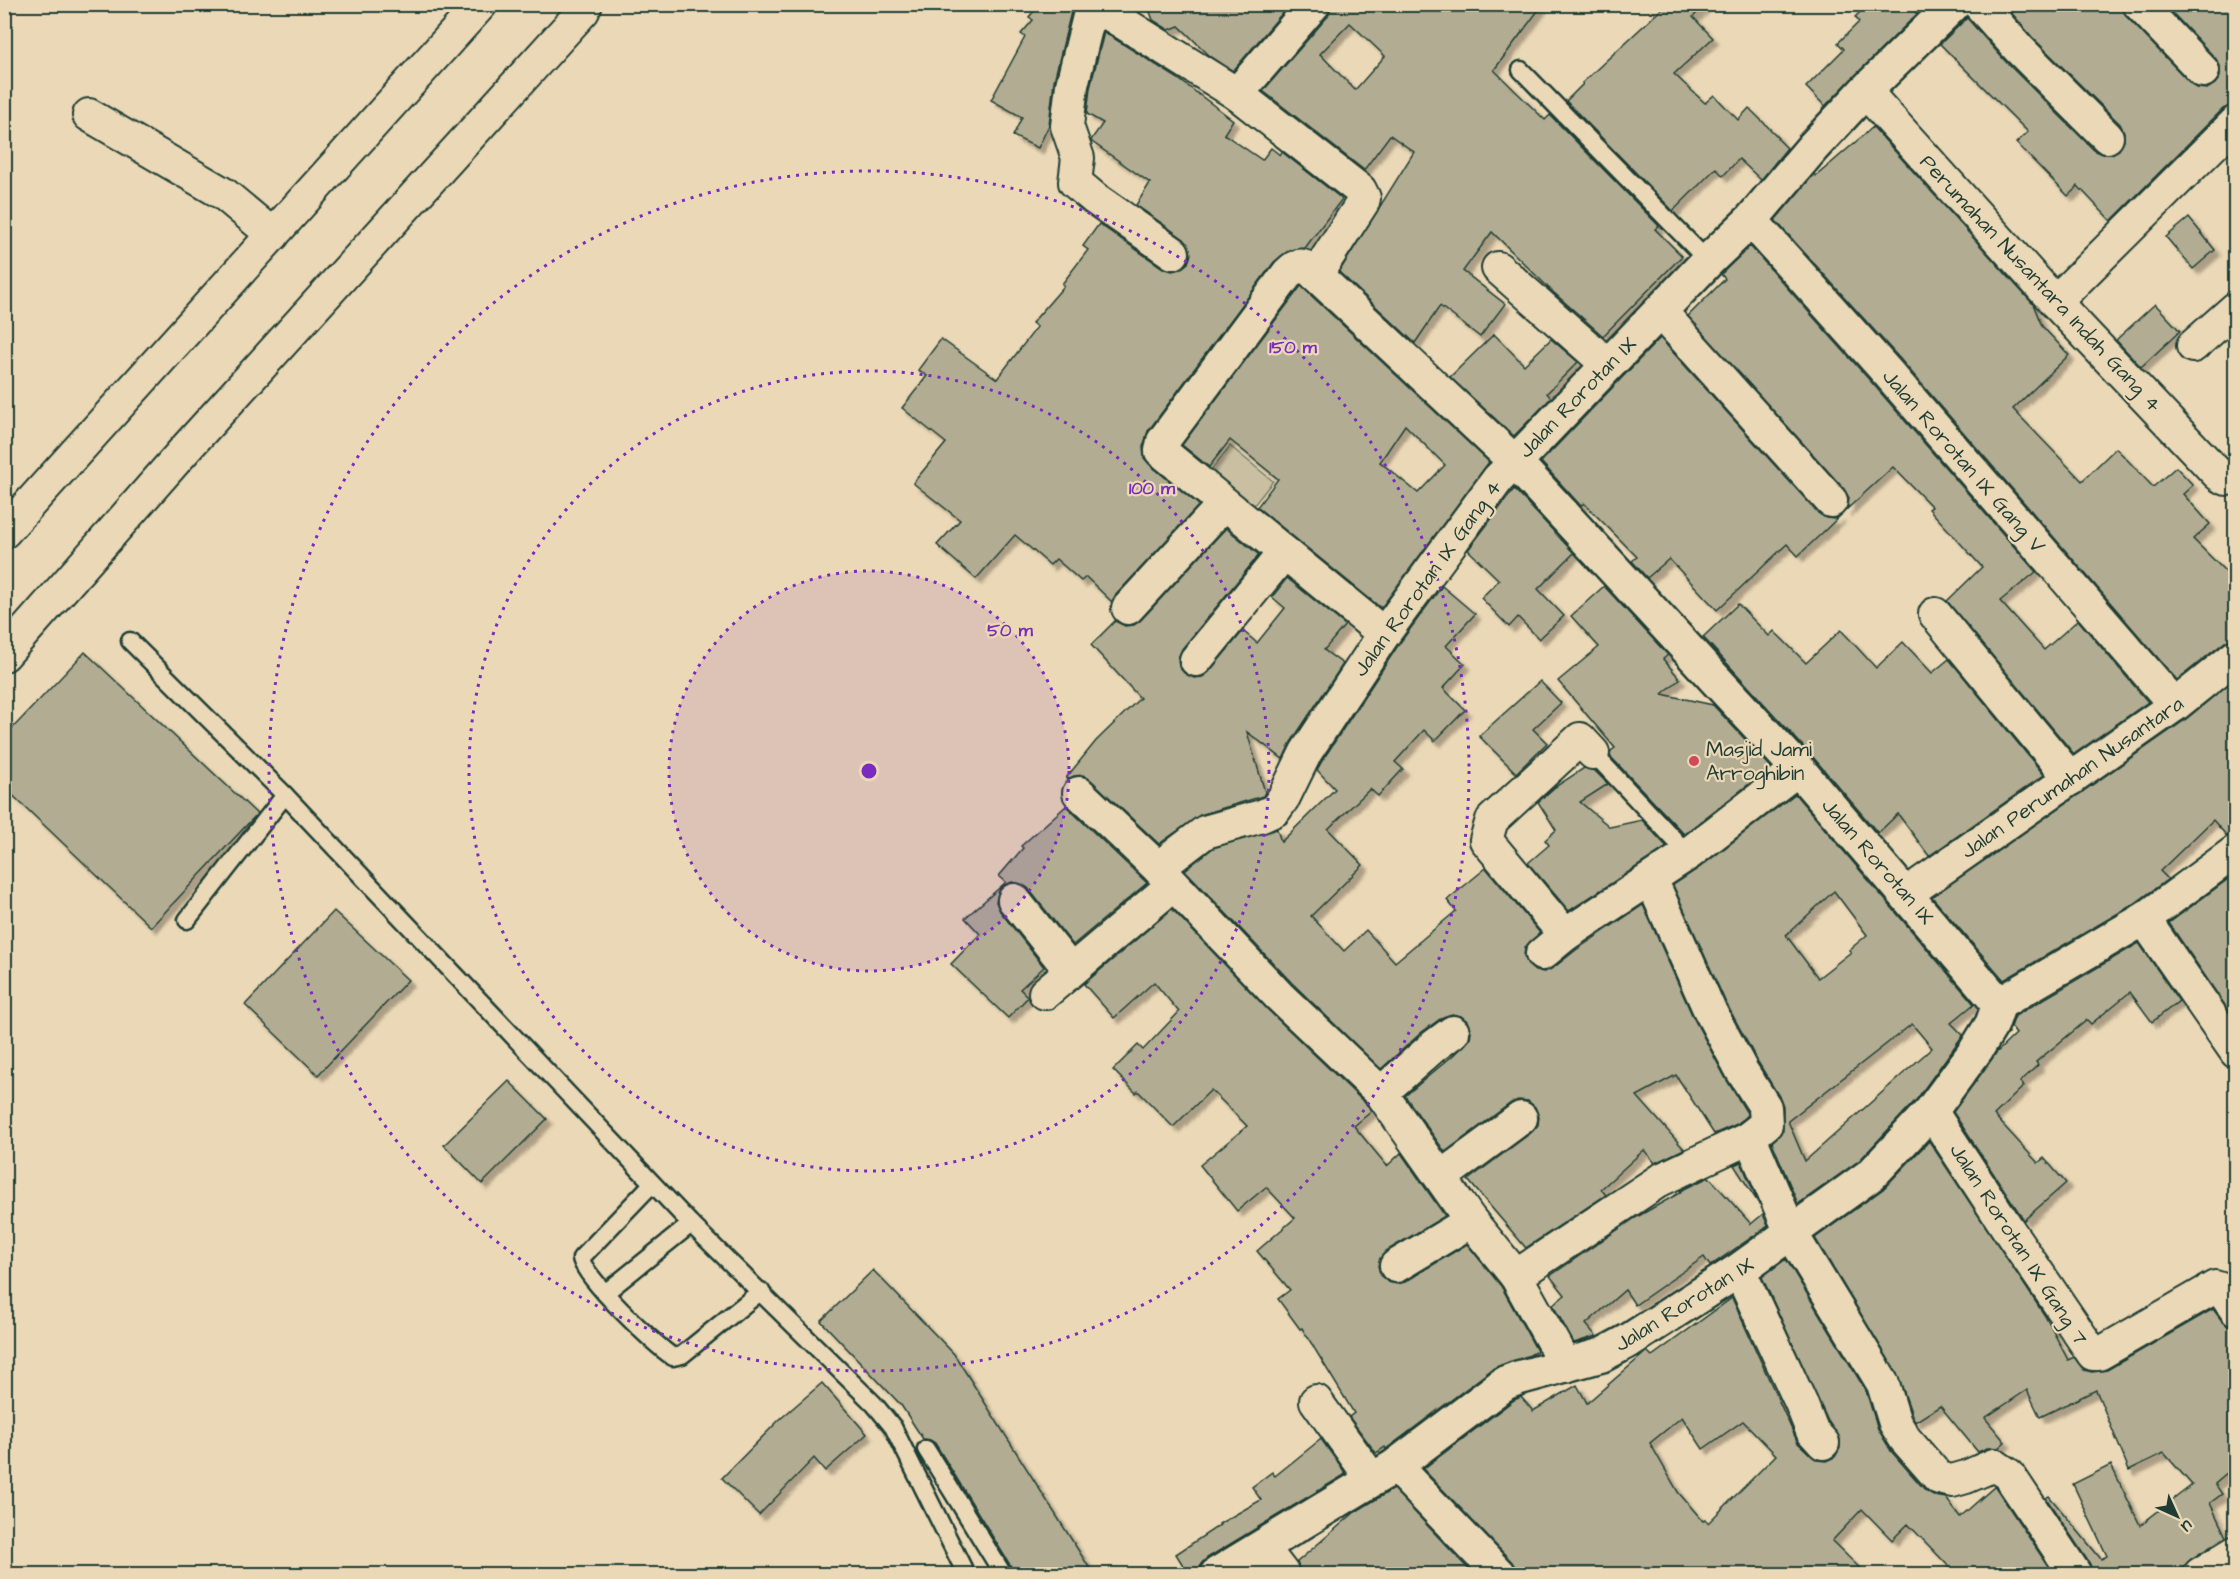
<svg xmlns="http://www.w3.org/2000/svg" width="2240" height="1579" font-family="'Architects Daughter',sans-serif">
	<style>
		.green { fill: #cabfa1; stroke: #747e6a; stroke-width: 1.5 }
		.building { fill: #b2ad92; stroke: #1f3d34; stroke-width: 1.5; fill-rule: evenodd; filter: url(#shadow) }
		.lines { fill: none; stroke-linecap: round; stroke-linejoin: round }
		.service-casing { stroke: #1f3d34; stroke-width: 21 }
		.minor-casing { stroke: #1f3d34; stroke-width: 36 }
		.tertiary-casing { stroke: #1f3d34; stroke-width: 38 }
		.service { stroke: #ebd8b6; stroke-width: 16 }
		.minor { stroke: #ebd8b6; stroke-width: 32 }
		.tertiary { stroke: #ebd8b6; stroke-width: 33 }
		.ring { fill: none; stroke: #7b2cbf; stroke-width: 3; stroke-dasharray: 3 6 }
		.poi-dot { fill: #d1495b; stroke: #ebd8b6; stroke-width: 2 }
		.labels { text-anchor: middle; stroke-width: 4.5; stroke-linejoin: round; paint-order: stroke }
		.street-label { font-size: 21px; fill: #1f3d34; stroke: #ebd8b6 }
		.poi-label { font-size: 21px; fill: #1f3d34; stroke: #ebd8b6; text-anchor: start }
		.centre { fill: #7b2cbf; stroke: #ebd8b6; stroke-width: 3 }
		.ring-label { font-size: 18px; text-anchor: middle; font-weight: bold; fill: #7b2cbf; stroke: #ebd8b6; stroke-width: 4.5; stroke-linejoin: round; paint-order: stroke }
	</style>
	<defs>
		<filter id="shadow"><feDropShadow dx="5.5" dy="5.5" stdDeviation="1.5" flood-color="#0004"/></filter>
	</defs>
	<rect width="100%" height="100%" fill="#ebd8b6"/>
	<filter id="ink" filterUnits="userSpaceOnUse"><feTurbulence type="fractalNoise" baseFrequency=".0167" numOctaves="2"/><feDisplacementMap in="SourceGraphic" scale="12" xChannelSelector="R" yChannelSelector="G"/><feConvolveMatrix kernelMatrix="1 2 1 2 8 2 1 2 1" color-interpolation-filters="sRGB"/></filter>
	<g filter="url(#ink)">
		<!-- green -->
		<path class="green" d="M1230 446 1273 481 1247 514 1203 480Z"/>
		<!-- building -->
		<g class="building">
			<path d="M1040 4H1073L1054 81 1049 125 1038 148 1013 136 1022 117 991 100 1025 37 1021 34 1033 20 1029 17Z"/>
			<path d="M1147 4H1290L1233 71 1210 56 1179 26 1169 30 1153 20Z"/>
			<path d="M1332 4H1543L1494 70 1545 120 1550 115 1659 226 1655 229 1682 256 1603 336 1553 292 1492 232 1463 271 1505 304 1480 337 1440 306 1415 343 1339 272 1414 152 1390 135 1364 170 1263 91 1328 16ZM1350 23 1385 56 1355 90 1320 54Z"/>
			<path d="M1667 4H1706L1693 17 1713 38 1674 74 1705 103 1714 95 1738 120 1749 108 1778 137 1777 138 1787 148 1761 180 1739 159 1723 176 1716 168 1673 211 1566 101 1583 84 1582 83Z"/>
			<path d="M1868 4H1908L1917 14 1825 106 1806 87 1844 49 1838 43 1859 22 1855 17Z"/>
			<path d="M2004 4H2122L2126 16 2190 83 2197 88 2207 89 2215 84 2220 77V66L2216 59 2164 4H2235V104L2223 109 2111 221 2078 186 2068 196 2016 143 2028 132 1940 44 1967 18 2006 62 2094 150 2103 154H2111L2119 150 2124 141V132L2120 124 2032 37Z"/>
			<path d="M1104 32 1177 78 1233 120 1224 134 1262 160 1271 148 1280 155 1282 152 1342 199 1305 248 1290 250 1274 262 1148 431 1143 447 1144 458 1150 465 1199 505 1115 596 1112 602 1086 577 1081 581 1056 559 1050 565 1015 535 976 579 937 545 960 520 913 483 946 443 902 408 927 376 918 370 941 339 997 379 1037 327 1032 323 1064 286 1062 284 1088 250 1083 246 1099 224 1163 268 1172 271 1180 269 1188 263 1191 254 1189 246 1184 239 1136 205 1150 183 1092 142 1091 140 1103 123 1087 114 1090 88Z"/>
			<path d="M1873 127 2033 304 2042 326 2069 355 2013 409 2082 481 2116 448 2153 487 2176 467 2193 485 2183 494 2210 524 2193 539 2235 581V638L2225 642 2177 680 1901 360 1775 220 1814 174 1816 176Z"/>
			<path d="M2189 218 2215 250 2193 269 2166 237Z"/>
			<path d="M1750 246 1873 384 2036 572 2000 601 2044 650 2078 620 2148 702 2074 754 1947 601 1982 567 1929 509 1932 507 1893 467 1845 511 1848 506 1849 498 1844 489 1688 316 1725 279 1721 274Z"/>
			<path d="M1301 286 1489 462 1381 608 1257 507 1278 479 1230 440 1209 467 1182 445ZM1405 425 1445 465 1418 493 1380 462Z"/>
			<path d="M2155 304 2180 331 2141 367 2116 340Z"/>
			<path d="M1494 334 1524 365 1551 339 1578 362 1547 393 1551 398 1514 436 1450 377Z"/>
			<path d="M1660 338 1818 513 1826 518 1834 519 1840 516 1798 556 1787 544 1717 610 1669 559 1647 578 1632 561 1637 557 1584 503 1581 506 1541 462Z"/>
			<path d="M1514 489 1574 553 1538 589 1564 616 1539 639 1518 617 1509 627 1481 598 1499 580 1468 550Z"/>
			<path d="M1226 528 1259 555 1182 649 1178 658 1179 667 1184 673 1194 678 1203 677 1209 672 1243 631 1257 643 1285 608 1272 597 1287 578 1345 625 1324 650 1343 664 1291 742 1283 759 1247 732 1265 792 1263 796 1200 815 1159 844 1091 780 1083 775 1074 776 1068 779 1066 778 1096 741 1140 698 1091 645 1115 621 1125 626 1134 625 1141 620Z"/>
			<path d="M1442 586 1475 614 1446 646 1465 664 1443 688 1465 710 1435 741 1424 730 1395 762 1403 769 1378 796 1370 789 1328 829 1363 865 1311 916 1344 951 1366 930 1395 962 1456 911 1447 900 1486 868 1540 933 1525 947 1524 956 1529 966 1535 971 1544 972 1553 968 1576 950 1643 905 1693 1017 1726 1079 1747 1113V1116L1737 1124 1714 1134 1676 1075 1637 1096 1684 1149 1655 1163 1644 1150 1601 1189 1606 1195 1526 1248 1468 1180 1532 1132 1538 1125 1539 1117 1535 1107 1528 1101 1518 1100 1511 1103 1445 1152 1405 1096 1464 1046 1470 1039 1471 1031 1467 1021 1461 1016 1452 1014 1443 1017 1422 1032 1381 1069 1292 983 1185 870 1213 848 1277 829 1281 842 1335 789 1317 770 1322 761 1399 644Z"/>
			<path d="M1604 586 1668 655 1663 659 1680 679 1662 694 1713 705 1771 767 1684 834 1610 756 1611 751 1615 748 1558 681 1599 647 1571 616Z"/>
			<path d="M1738 604 1769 636 1774 631 1806 663 1841 630 1876 668 1903 642 1932 673 1949 659 2044 775 1929 856 1898 814 1878 833 1812 756 1703 637Z"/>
			<path d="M85 652 257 814 151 927 4 787V737Z"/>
			<path d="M2235 679V833L2227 836 2213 820 2160 871 2168 879 2134 904 2004 980 1932 897 2185 720Z"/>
			<path d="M1540 681 1561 703 1533 729 1547 743 1516 773 1479 736Z"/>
			<path d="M1584 768 1595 771 1608 784 1580 802 1610 827 1642 820 1667 847 1569 911 1528 863 1549 845 1545 840 1556 830 1538 802 1555 787Z"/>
			<path d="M1795 794 1974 1004 1951 1023 1963 1035 1917 1099 1860 1160 1798 1204 1772 1142 1783 1131V1106L1780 1098 1758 1062 1725 1001 1673 885 1699 868ZM1834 891 1867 935 1849 950 1851 952 1818 978 1786 935ZM1912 1024 1932 1048 1805 1161 1788 1121Z"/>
			<path d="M1066 806 1147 883 1073 945 1028 888 1021 884 1012 882 1002 886 998 893 996 902 1000 911 1044 967 1020 989 1028 997 1008 1018 951 964 980 934 965 918 1006 882 999 876 1023 848 1021 846Z"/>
			<path d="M2235 874V1020L2169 923Z"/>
			<path d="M1172 909 1266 1008 1367 1105 1372 1111 1354 1126 1387 1166 1401 1153 1445 1216 1386 1251 1380 1258 1378 1266 1381 1276 1388 1282 1397 1284 1405 1282 1467 1244 1501 1286 1537 1351 1530 1355 1494 1368 1386 1449 1385 1447 1376 1453 1349 1417 1354 1413 1302 1328 1300 1329 1278 1299 1290 1290 1257 1251 1295 1218 1266 1187 1237 1211 1200 1165 1247 1126 1211 1090 1173 1127 1138 1091 1136 1093 1113 1070 1138 1045 1143 1050 1179 1012 1154 982 1114 1018 1084 984Z"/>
			<path d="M334 911 408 980 318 1075 245 1005Z"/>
			<path d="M2139 943 2179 1001 2152 1022 2130 992 2091 1024 2087 1020 2036 1062 2038 1065 2020 1082 2024 1086 1994 1115 2038 1163 2044 1158 2066 1183 2024 1220 1953 1112 1996 1053 2016 1034 2011 1027 2015 1016Z"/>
			<path d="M509 1081 547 1119 482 1184 444 1145Z"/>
			<path d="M1929 1141 2045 1316 2068 1360 2074 1357 2084 1370 2092 1372 2107 1370 2213 1309 2222 1321 2228 1326 2235 1328V1467L2215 1484 2222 1494 2210 1503 2226 1537 2191 1559 2185 1565 2183 1570 2176 1575H2093L2090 1564 2046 1498 2049 1496 2101 1559 2107 1556 2073 1484 2111 1465 2140 1525 2192 1485 2164 1453 2129 1470 2096 1390 2040 1417 2027 1390 1985 1418 2005 1442 1998 1448H1987L1978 1452 1940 1406 1915 1422 1912 1415 1898 1375 1815 1238 1883 1189Z"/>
			<path d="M1741 1162 1759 1204 1734 1165Z"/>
			<path d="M1709 1177 1751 1224 1763 1214 1768 1226 1710 1266 1704 1257 1635 1305 1625 1290 1586 1324 1596 1336 1574 1343 1553 1305 1565 1295 1550 1276 1635 1218 1681 1192 1680 1191Z"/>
			<path d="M1786 1259 1866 1391 1878 1429 1891 1451 1925 1490 1935 1496 1946 1498 1960 1517 1994 1487 1996 1488 2054 1575H1957L1908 1524 1892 1540 1862 1509 1832 1541 1867 1575H1516V1569L1512 1562 1423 1469 1514 1400 1521 1397 1533 1411 1577 1385 1587 1403 1647 1351 1652 1356 1732 1298 1798 1443 1817 1460 1826 1461 1835 1457 1840 1448V1439L1828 1421 1762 1277ZM1682 1417 1703 1449 1743 1421 1776 1455 1708 1523 1705 1520 1703 1521 1678 1492 1650 1443Z"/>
			<path d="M873 1270 954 1354 1094 1575H1013L1012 1568 935 1443 930 1440 923 1439 901 1405 821 1321Z"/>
			<path d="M822 1383 867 1434 825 1471 814 1458 759 1515 722 1478 779 1420Z"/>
			<path d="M1321 1439 1346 1474 1207 1558 1201 1564 1199 1572 1189 1575 1176 1554 1220 1525 1219 1524 1261 1500 1252 1487 1272 1472 1275 1476Z"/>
			<path d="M1393 1489 1474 1575H1301L1297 1562 1355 1512Z"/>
		</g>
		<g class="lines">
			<!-- service casing -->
			<g class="service-casing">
				<g id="service">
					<path d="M1521 70 1708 261"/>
					<path d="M130 641 285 795 691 1224 874 1404 893 1427 966 1574"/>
					<path d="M1593 753 1688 854"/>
					<path d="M187 920 285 795"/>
					<path d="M652 1184 581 1258C583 1277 655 1345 673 1357L682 1355 761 1291"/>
					<path d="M605 1293 691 1224"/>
					<path d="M926 1449 1003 1574"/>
				</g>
			</g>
			<!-- minor casing -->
			<g class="minor-casing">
				<g id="minor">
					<path d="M1092 4 1072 85 1067 126 1078 158 1075 182 1094 198 1173 253"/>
					<path d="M1093 4 1237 94 1360 190 1364 198 1363 202 1316 275 1515 462 1498 479 1384 634 1306 752 1284 797 1275 810 1262 816 1205 832 1158 868"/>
					<path d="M1979 4 2019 49 2107 137"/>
					<path d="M2139 4 2203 71"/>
					<path d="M1865 91 2055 302 2218 474C2225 480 2229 481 2236 474"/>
					<path d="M1237 94 1314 4"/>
					<path d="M89 115 224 194 273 235"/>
					<path d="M1751 220 1887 372 2175 705"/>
					<path d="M1498 268 1608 365"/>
					<path d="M1316 275C1304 265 1300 261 1288 273L1163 441 1161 451 1384 634"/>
					<path d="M2055 302 2236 122"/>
					<path d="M1660 311 1831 501"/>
					<path d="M2193 346 2236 308"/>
					<path d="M4 532 481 4"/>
					<path d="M1128 608 1224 504"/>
					<path d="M1935 614 2071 779"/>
					<path d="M4 655 189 445 583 11 586 4"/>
					<path d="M1196 660 1284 553"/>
					<path d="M1079 793 1158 868 1279 996 1381 1093 1471 1221 1516 1276 1566 1366"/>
					<path d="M1651 879 1709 1009 1742 1071 1765 1107 1766 1124 1747 1139 1755 1149 1791 1233 1883 1384 1895 1423 1905 1439 1939 1478 1952 1481 1966 1477 1994 1465 2009 1475 2075 1574"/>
					<path d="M1906 894 2175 705 2236 656"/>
					<path d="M1014 900 1070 970"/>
					<path d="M2144 919 2236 1052"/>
					<path d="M1565 935 1486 840 1492 820 1580 739 1593 753"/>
					<path d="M1542 954 1565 935 1688 854 1798 769"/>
					<path d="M1045 993 1173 885"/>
					<path d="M1999 1004 2144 919 2236 851"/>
					<path d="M1381 1093 1434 1046 1453 1032"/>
					<path d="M1931 1111 2008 1229 2093 1354H2099L2215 1287 2221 1289 2236 1310"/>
					<path d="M1441 1177 1521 1118"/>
					<path d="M1396 1266 1471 1221"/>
					<path d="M1739 1270 1801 1403 1812 1431 1823 1443"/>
					<path d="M1516 1276 1660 1180 1747 1139"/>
					<path d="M1316 1401 1372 1479"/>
					<path d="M1395 1466 1499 1574"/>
					<path d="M1263 1548 1283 1574"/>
					<path d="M2200 1574 2236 1552"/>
				</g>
			</g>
			<!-- tertiary casing -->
			<g class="tertiary-casing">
				<path id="tertiary" d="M1217 1574 1395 1466 1505 1383 1518 1378 1602 1355 1630 1340 1739 1270 1872 1174 1931 1111 1976 1050 1992 1024 1999 1004 1798 769 1515 462 1708 261 1751 220 1813 147 1865 91 1954 4"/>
			</g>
			<!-- service -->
			<use href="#service" class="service"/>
			<!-- minor -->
			<use href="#minor" class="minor"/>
			<!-- tertiary -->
			<use href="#tertiary" class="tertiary"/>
		</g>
	</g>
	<!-- distance rings -->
	<circle cx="869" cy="771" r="200" fill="#7b2cbf" fill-opacity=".12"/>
	<g class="ring">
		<circle cx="869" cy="771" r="200"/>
		<circle cx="869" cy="771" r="400"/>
		<circle cx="869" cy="771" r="600"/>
	</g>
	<!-- markers -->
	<circle class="poi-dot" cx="1694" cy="761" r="6"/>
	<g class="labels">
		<!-- street labels -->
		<g class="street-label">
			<text transform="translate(2041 283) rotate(47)" y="7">Perumahan Nusantara Indah Gang 4</text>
			<text transform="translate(1577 397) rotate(-46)" y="7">Jalan Rorotan IX</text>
			<text transform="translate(1964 461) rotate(49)" y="7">Jalan Rorotan IX Gang V</text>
			<text transform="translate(1427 578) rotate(-54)" y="7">Jalan Rorotan IX Gang 4</text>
			<text transform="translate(2072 777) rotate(-35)" y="7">Jalan Perumahan Nusantara</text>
			<text transform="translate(1878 861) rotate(49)" y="7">Jalan Rorotan IX</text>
			<text transform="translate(2019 1244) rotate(57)" y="7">Jalan Rorotan IX Gang 7</text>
			<text transform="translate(1684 1304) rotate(-32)" y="7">Jalan Rorotan IX</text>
		</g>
		<!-- poi labels -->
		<g class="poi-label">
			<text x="1706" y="756">Masjid Jami<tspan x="1706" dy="24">Arroghibin</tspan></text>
		</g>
	</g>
	<circle cx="869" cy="771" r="9" class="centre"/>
	<g class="ring-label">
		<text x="1293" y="353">150 m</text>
		<text x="1152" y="494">100 m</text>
		<text x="1010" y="636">50 m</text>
	</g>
	<!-- margin -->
	<rect width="2240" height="1579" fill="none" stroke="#ebd8b6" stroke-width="24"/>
	<rect x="12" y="12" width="2216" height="1555" fill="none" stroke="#1f3d34" stroke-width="2" filter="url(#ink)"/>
	<!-- north arrow -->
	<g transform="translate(2177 1516) rotate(135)" stroke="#ebd8b6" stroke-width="4.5" paint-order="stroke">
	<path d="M0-4.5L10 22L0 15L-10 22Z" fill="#1f3d34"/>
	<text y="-9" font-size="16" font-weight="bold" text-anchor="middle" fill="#1f3d34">U</text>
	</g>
</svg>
